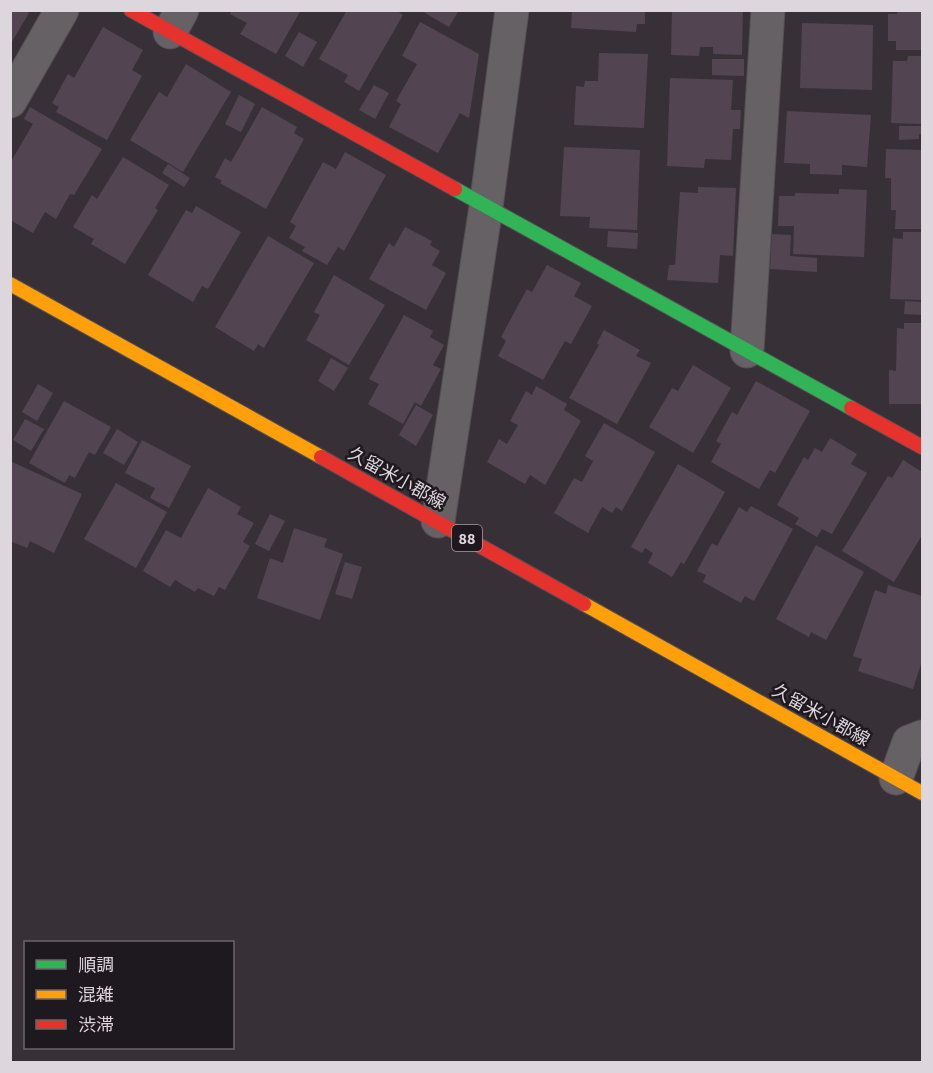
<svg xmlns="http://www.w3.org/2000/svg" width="933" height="1073" font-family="'Source Sans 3','Noto Sans JP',sans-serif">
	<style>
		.building { fill: #534452 }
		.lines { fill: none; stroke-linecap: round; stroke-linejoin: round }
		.street-casing { stroke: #544f54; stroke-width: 35 }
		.fast-casing { stroke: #544f54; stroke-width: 16 }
		.slow-casing { stroke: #544f54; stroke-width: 16 }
		.jam-casing { stroke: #544f54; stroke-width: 16 }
		.street { stroke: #666165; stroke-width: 33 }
		.fast { stroke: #30b455; stroke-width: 14 }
		.slow { stroke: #ff9f0a; stroke-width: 14 }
		.jam { stroke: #e5322d; stroke-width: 14 }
		.labels { text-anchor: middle; stroke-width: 5; stroke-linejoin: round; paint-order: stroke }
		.shield { fill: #1e191e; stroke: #a49da4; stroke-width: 1.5 }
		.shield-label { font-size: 16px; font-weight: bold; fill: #ddd6dd }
		.street-label { font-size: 18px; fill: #ddd6dd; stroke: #1e191e }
	</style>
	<rect width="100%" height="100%" fill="#373137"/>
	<!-- building -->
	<g class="building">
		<path d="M10 10H24L29 13 10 45Z"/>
		<path d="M232 10H301L276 54 240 34 247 23 230 14Z"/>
		<path d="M347 10H396L403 15 359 91 344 82 348 75 319 59Z"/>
		<path d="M420 10H459L449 27Z"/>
		<path d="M572 10H645V24H637L636 32 571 28Z"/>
		<path d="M672 10H743L742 55 713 54V47H700L699 56 671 55Z"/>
		<path d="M897 10H922V50H896V41H888V14H897Z"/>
		<path d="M420 22 479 54 469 118 460 113 438 153 389 127 401 104 396 101 417 64 402 56Z"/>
		<path d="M802 23 873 25 872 90 800 88Z"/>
		<path d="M103 27 143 50 132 70 142 76 107 140 56 112 59 107 52 103 68 74 74 78Z"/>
		<path d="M299 32 317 42 303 67 285 56Z"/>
		<path d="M599 53 648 54 644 128 574 125 576 86 584 87 585 81H598Z"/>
		<path d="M908 56H922V124L891 123 893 61H907Z"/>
		<path d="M712 59H744V76L712 75Z"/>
		<path d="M186 64 231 92 183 172 130 140 159 92 167 97Z"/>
		<path d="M670 78 733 80 731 110H741L740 129H733L731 160 705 159 704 168 667 166Z"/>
		<path d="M374 85 389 93 375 119 359 110Z"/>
		<path d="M239 95 255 104 241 132 225 124Z"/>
		<path d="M30 107 102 149 74 195 70 194 56 219 45 212 33 233 10 220V163L33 124 24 119Z"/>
		<path d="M262 107 297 127 294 133 304 139 266 209 220 183 222 181 215 177 225 158 231 162Z"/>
		<path d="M787 111 871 115 867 167 842 165V175L810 174V164L784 163Z"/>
		<path d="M899 126H922V134H919V139L899 140Z"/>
		<path d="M564 147 640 150 637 230 589 228 590 217 560 216Z"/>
		<path d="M886 149 922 150V229H895L896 210H891V178H885Z"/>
		<path d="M345 152 386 175 344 251 338 247 327 265 302 251 305 247 289 238 296 226 290 222 323 162 336 169Z"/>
		<path d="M123 157 169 185 155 208 158 210 125 264 91 244 94 239 73 227 92 195 97 199Z"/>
		<path d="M168 164 190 178 184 187 162 173Z"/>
		<path d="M698 187 736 188 733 256 720 255 718 283 667 280 669 265H675L680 192 698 193Z"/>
		<path d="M839 189 867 190 864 257 793 254 794 226H778L779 196H795V193L839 194Z"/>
		<path d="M196 206 241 232 208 289 202 286 193 302 148 275 186 210 192 213Z"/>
		<path d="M405 227 432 241 430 245 440 251 432 265 446 273 426 310 369 279 389 243 394 247Z"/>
		<path d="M608 231 638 233 637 249 607 247Z"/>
		<path d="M903 232H922V300L890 299 893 238 903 239Z"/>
		<path d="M772 234 791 235 790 256 817 258V272L770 269Z"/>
		<path d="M268 236 314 263 264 348 258 344 254 351 215 327Z"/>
		<path d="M547 265 581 283 574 296 592 306 571 344 565 341 543 380 498 356 506 341 501 337 527 289 532 292Z"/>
		<path d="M334 275 385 305 349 365 306 340 320 315 314 312Z"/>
		<path d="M905 301 922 302V315L904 314Z"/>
		<path d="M404 315 433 331 430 337 444 345 433 365 441 369 421 406 415 402 403 424 368 404 379 384 369 379Z"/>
		<path d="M904 323H922V404H889V370L896 371 897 328 904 329Z"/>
		<path d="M604 330 640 350 636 356 651 363 617 424 569 398 599 345 597 343Z"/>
		<path d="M331 358 348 368 334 391 318 381Z"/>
		<path d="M693 365 731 388 693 453 649 427 672 388 678 391Z"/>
		<path d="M756 381 810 411 775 473 770 470 759 489 711 462 721 444 716 441 732 412 737 415Z"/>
		<path d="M38 384 53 393 37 421 22 412Z"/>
		<path d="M536 386 567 404 564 410 581 421 545 485 530 475 525 484 487 462 499 439 507 444 518 425 510 421 526 391 532 395Z"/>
		<path d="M64 401 111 427 95 455 89 452 75 478 69 475 65 483 29 463Z"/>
		<path d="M416 405 433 415 416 446 399 435Z"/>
		<path d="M25 419 44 429 31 451 13 440Z"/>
		<path d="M604 423 655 452 622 511 616 507 612 513 602 507 588 533 554 513 574 478 582 482 593 461 585 456Z"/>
		<path d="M117 429 138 442 124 465 103 453Z"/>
		<path d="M830 438 857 454 851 464 867 473 832 534 822 529 817 537 795 524 799 518 777 505 804 457 808 460 815 448 822 452Z"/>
		<path d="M142 440 191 466 169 508 150 498 155 488 125 473Z"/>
		<path d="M903 460 922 472V535L894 582 842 551 888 476 892 478Z"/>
		<path d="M10 461 82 494 54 553 30 541 27 548 10 541Z"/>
		<path d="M678 464 725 492 684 564 681 562 672 577 648 563 653 553 645 548 642 553 631 547Z"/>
		<path d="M116 483 167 512 136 568 84 539Z"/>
		<path d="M208 488 241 507 237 514 254 523 243 542 250 546 225 590 219 587 214 596 198 588 195 592 175 580 170 587 143 571 166 530 181 538Z"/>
		<path d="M751 506 793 529 754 601 745 596 741 603 703 582 706 575 697 571 712 543 717 546 739 507 747 512Z"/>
		<path d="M270 514 285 521 269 551 255 544Z"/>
		<path d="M294 528 327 539 324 547 343 554 320 620 257 598 270 558 283 563Z"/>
		<path d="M816 545 864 572 826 640 811 632 809 637 776 619Z"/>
		<path d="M345 562 362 567 352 599 335 594Z"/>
		<path d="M888 585 922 596V661L913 689 858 671 862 659 853 656 875 590 886 594Z"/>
	</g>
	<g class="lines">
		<!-- street casing -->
		<g class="street-casing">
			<g id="street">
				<path d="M170 32 182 10"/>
				<path d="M10 101 62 10"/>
				<path d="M747 351 768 10"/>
				<path d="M438 521 486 207 512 10"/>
				<path d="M896 778 909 742 922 737"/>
			</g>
		</g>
		<!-- fast casing -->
		<g class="fast-casing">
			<path id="fast" d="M455 189 851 408"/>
		</g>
		<!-- slow casing -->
		<g class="slow-casing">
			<g id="slow">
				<path d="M10 284 321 457"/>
				<path d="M584 604 922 793"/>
			</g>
		</g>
		<!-- jam casing -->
		<g class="jam-casing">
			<g id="jam">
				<path d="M131 10 455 189"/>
				<path d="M851 408 922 447"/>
				<path d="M321 457 584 604"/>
			</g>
		</g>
		<!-- street -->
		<use href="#street" class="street"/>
		<!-- fast -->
		<use href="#fast" class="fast"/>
		<!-- slow -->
		<use href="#slow" class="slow"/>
		<!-- jam -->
		<use href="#jam" class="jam"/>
	</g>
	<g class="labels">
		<!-- shield labels -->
		<rect class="shield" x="452" y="525" width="30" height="26" rx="4.5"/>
		<g class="shield-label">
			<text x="467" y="544">88</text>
		</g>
		<!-- street labels -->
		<g class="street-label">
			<text transform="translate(397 478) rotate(29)" y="6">久留米小郡線</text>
			<text transform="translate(821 715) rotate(29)" y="6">久留米小郡線</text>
		</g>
	</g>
	<!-- border -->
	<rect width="933" height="1073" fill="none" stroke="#ddd6dd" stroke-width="24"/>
	<!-- legend -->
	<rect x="24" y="941" width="210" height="108" fill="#1e191e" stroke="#6a656a" stroke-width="1.5"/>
	<rect x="36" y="960" width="30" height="9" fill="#30b455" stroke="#6a656a" stroke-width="1.5"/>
	<text x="78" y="971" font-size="18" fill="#ddd6dd">順調</text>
	<rect x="36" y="990" width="30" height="9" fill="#ff9f0a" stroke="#6a656a" stroke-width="1.5"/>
	<text x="78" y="1001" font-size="18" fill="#ddd6dd">混雑</text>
	<rect x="36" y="1020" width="30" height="9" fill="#e5322d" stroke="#6a656a" stroke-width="1.5"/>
	<text x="78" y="1031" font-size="18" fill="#ddd6dd">渋滞</text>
</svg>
